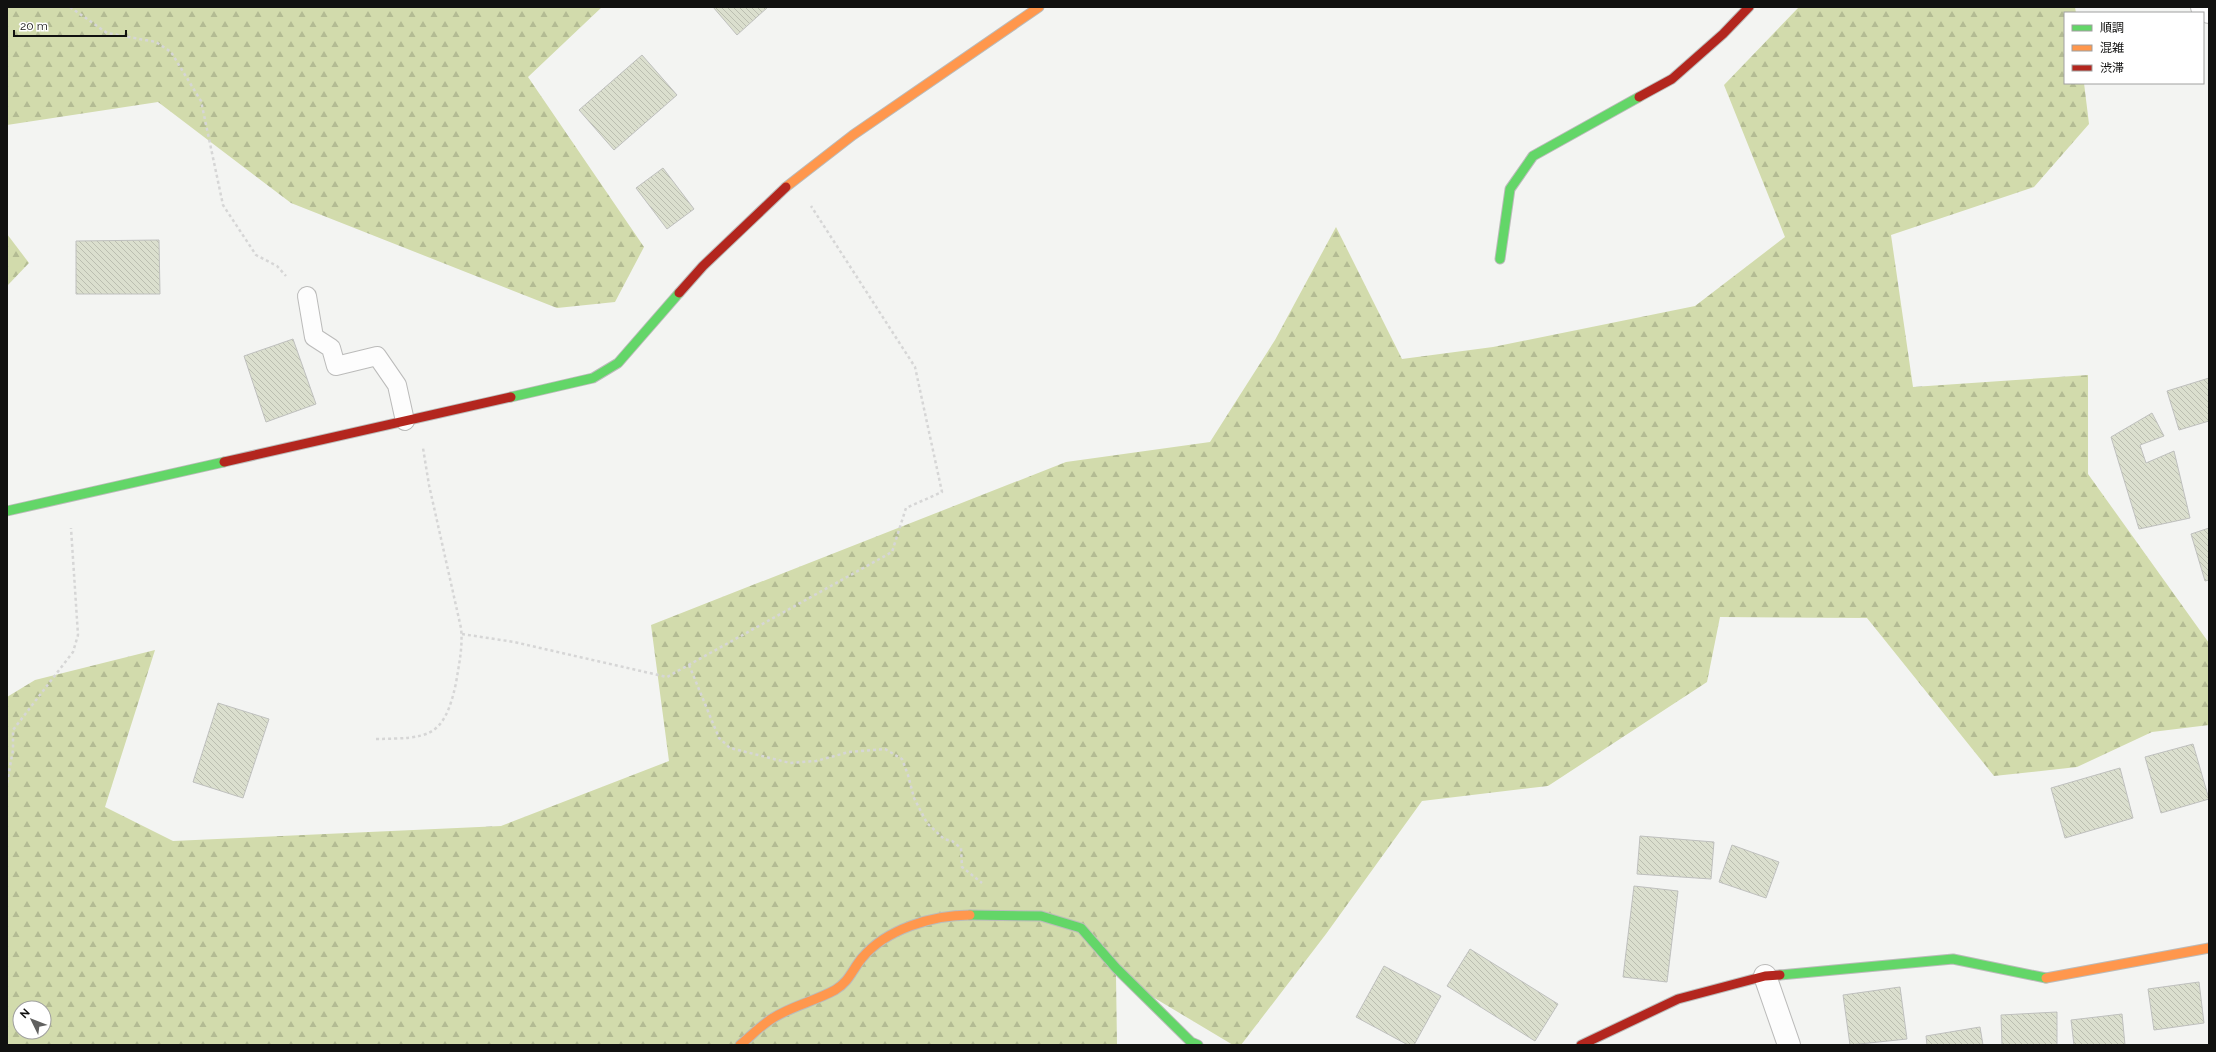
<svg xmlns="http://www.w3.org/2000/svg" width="2216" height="1052" font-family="Raleway,'Noto Sans JP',sans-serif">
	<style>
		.forest { fill: url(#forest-firs); fill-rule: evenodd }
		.building { fill: url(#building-back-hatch); stroke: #bfc0be }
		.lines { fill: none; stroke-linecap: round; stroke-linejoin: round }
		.lane-casing { stroke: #bbbbba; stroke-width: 20 }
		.street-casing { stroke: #bbbbba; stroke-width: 24 }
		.fast-casing { stroke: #bbbbba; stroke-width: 11 }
		.slow-casing { stroke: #bbbbba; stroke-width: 11 }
		.jam-casing { stroke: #bbbbba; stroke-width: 11 }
		.path { stroke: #d6d6d6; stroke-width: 2.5; stroke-dasharray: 3 3; stroke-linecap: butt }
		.lane { stroke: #fdfdfd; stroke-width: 18 }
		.street { stroke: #fdfdfd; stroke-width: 22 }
		.fast { stroke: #63d668; stroke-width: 9 }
		.slow { stroke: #ff974d; stroke-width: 9 }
		.jam { stroke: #b3261e; stroke-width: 9 }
	</style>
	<defs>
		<pattern id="forest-firs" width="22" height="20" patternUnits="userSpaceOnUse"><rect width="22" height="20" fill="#d2dbac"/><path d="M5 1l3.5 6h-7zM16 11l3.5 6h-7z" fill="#b3bb93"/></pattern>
		<pattern id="building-back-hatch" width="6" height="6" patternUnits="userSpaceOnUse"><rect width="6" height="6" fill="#dbdfce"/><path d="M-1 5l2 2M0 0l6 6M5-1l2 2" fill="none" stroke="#bbbeb0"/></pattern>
	</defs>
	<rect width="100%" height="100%" fill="#f3f4f2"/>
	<!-- forest -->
	<g class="forest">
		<path d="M7 7H602L528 77 644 247 615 302 557 308 291 203 158 102 7 125Z"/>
		<path d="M1799 7H2075L2076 13H2065V83H2084L2089 124 2034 187 1891 235 1913 387 2088 375V474L2209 643V725L2152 732 2077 767 1994 776 1867 618 1720 617 1707 682 1548 786 1422 801 1326 934 1241 1045H1233L1116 975 1117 1045H7V697L35 680 155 650 105 807 173 841 501 826 669 761 651 625 1066 462 1210 442 1275 340 1336 227 1402 359 1493 347 1695 306 1785 237 1724 85ZM20 1008H44V1032H20Z"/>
		<path d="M7 234 29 263 7 286Z"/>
	</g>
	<!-- building -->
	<g class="building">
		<path d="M713 7H768L737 35Z"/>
		<path d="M642 55 677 95 614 150 579 110Z"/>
		<path d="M663 168 694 209 667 229 636 188Z"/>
		<path d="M159 240 160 294H76V241Z"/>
		<path d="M293 339 316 404 266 422 244 356Z"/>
		<path d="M2209 378V421L2179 430 2167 391Z"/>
		<path d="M2152 413 2164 436 2140 445 2146 463 2174 451 2190 518 2139 529 2111 437Z"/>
		<path d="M2209 528V580L2205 581 2191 534Z"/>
		<path d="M218 703 269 719 243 798 193 782Z"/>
		<path d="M2193 744 2209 799 2161 813 2145 757Z"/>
		<path d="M2120 768 2133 818 2065 838 2051 788Z"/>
		<path d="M1640 836 1714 842 1711 879 1637 874Z"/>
		<path d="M1732 845 1779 862 1766 898 1719 882Z"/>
		<path d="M1634 886 1678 891 1667 982 1623 977Z"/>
		<path d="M1470 949 1558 1004 1535 1041 1447 986Z"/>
		<path d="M1384 966 1441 996 1414 1045H1408L1356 1017Z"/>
		<path d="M2199 982 2204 1023 2154 1030 2148 989Z"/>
		<path d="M1900 987 1907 1039 1850 1045 1843 995Z"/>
		<path d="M2057 1012V1045H2002L2001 1015Z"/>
		<path d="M2122 1014 2125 1045H2074L2071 1020Z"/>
		<path d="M1980 1027 1983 1045H1927L1926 1036Z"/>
	</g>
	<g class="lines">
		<!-- lane casing -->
		<g class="lane-casing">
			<path id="lane" d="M307 296 314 337 331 348 336 366 377 356 397 385 405 421"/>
		</g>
		<!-- street casing -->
		<g class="street-casing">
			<g id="street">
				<path d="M2202 7 2209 12"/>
				<path d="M1765 976 1789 1045"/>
			</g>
		</g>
		<!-- fast casing -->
		<g class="fast-casing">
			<g id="fast">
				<path d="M1500 259 1510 189 1533 156 1639 97"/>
				<path d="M511 397 593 378 618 363 679 293"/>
				<path d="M7 511 224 462"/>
				<path d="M970 915 1041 916 1081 928 1116 968 1191 1042 1198 1045"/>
				<path d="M1780 975 1953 959 2046 978"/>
			</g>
		</g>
		<!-- slow casing -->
		<g class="slow-casing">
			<g id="slow">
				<path d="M786 187 853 135 1039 7"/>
				<path d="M2046 978 2209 948"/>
				<path d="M740 1045C751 1036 761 1025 773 1018 792 1006 815 1001 835 990 849 982 852 970 862 958 886 929 933 915 970 915"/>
			</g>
		</g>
		<!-- jam casing -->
		<g class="jam-casing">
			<g id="jam">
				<path d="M1639 97 1672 79 1723 34 1749 7"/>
				<path d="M679 293 703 266 786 187"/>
				<path d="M224 462 511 397"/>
				<path d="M1581 1045 1678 999 1765 976 1780 975"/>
			</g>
		</g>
		<!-- path -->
		<g class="path">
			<path d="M70 7 107 33 156 42 171 52 201 101 223 205 256 255 277 266 286 276"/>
			<path d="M462 634 514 642 667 677 892 552 906 508 942 492 915 367 811 206"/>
			<path d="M689 665 719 738 730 748 790 763 816 761 849 752 885 749 902 759 908 775 914 798 927 823 944 839 952 841 961 848 962 867 982 883"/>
			<path d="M376 739C428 738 444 739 456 683 459 664 463 647 461 628L429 485 423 448"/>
			<path d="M7 783 13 750V730L73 652 78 635 71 528"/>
		</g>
		<!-- lane -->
		<use href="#lane" class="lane"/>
		<!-- street -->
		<use href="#street" class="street"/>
		<!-- fast -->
		<use href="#fast" class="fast"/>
		<!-- slow -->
		<use href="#slow" class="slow"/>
		<!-- jam -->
		<use href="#jam" class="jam"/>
	</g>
	<!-- border -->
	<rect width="2216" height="1052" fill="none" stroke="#111110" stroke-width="16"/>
	<!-- legend -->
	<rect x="2064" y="12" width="140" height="72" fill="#ffffff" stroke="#a0a09f"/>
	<rect x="2072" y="25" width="20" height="6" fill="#63d668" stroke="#a0a09f"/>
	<text x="2100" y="32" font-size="12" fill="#111110">順調</text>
	<rect x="2072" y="45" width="20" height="6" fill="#ff974d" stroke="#a0a09f"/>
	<text x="2100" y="52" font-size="12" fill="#111110">混雑</text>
	<rect x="2072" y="65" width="20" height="6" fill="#b3261e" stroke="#a0a09f"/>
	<text x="2100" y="72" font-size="12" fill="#111110">渋滞</text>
	<!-- north arrow -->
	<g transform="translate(32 1020) rotate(313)"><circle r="19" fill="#ffffff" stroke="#a0a09f"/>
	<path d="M0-3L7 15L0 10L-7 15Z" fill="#60605f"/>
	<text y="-6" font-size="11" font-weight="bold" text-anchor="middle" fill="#111110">N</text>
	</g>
	<!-- scale -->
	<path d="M14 30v6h112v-6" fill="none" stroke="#111110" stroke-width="2"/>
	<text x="20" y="30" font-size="12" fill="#111110" stroke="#ffffff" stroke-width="3" paint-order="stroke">20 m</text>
</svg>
